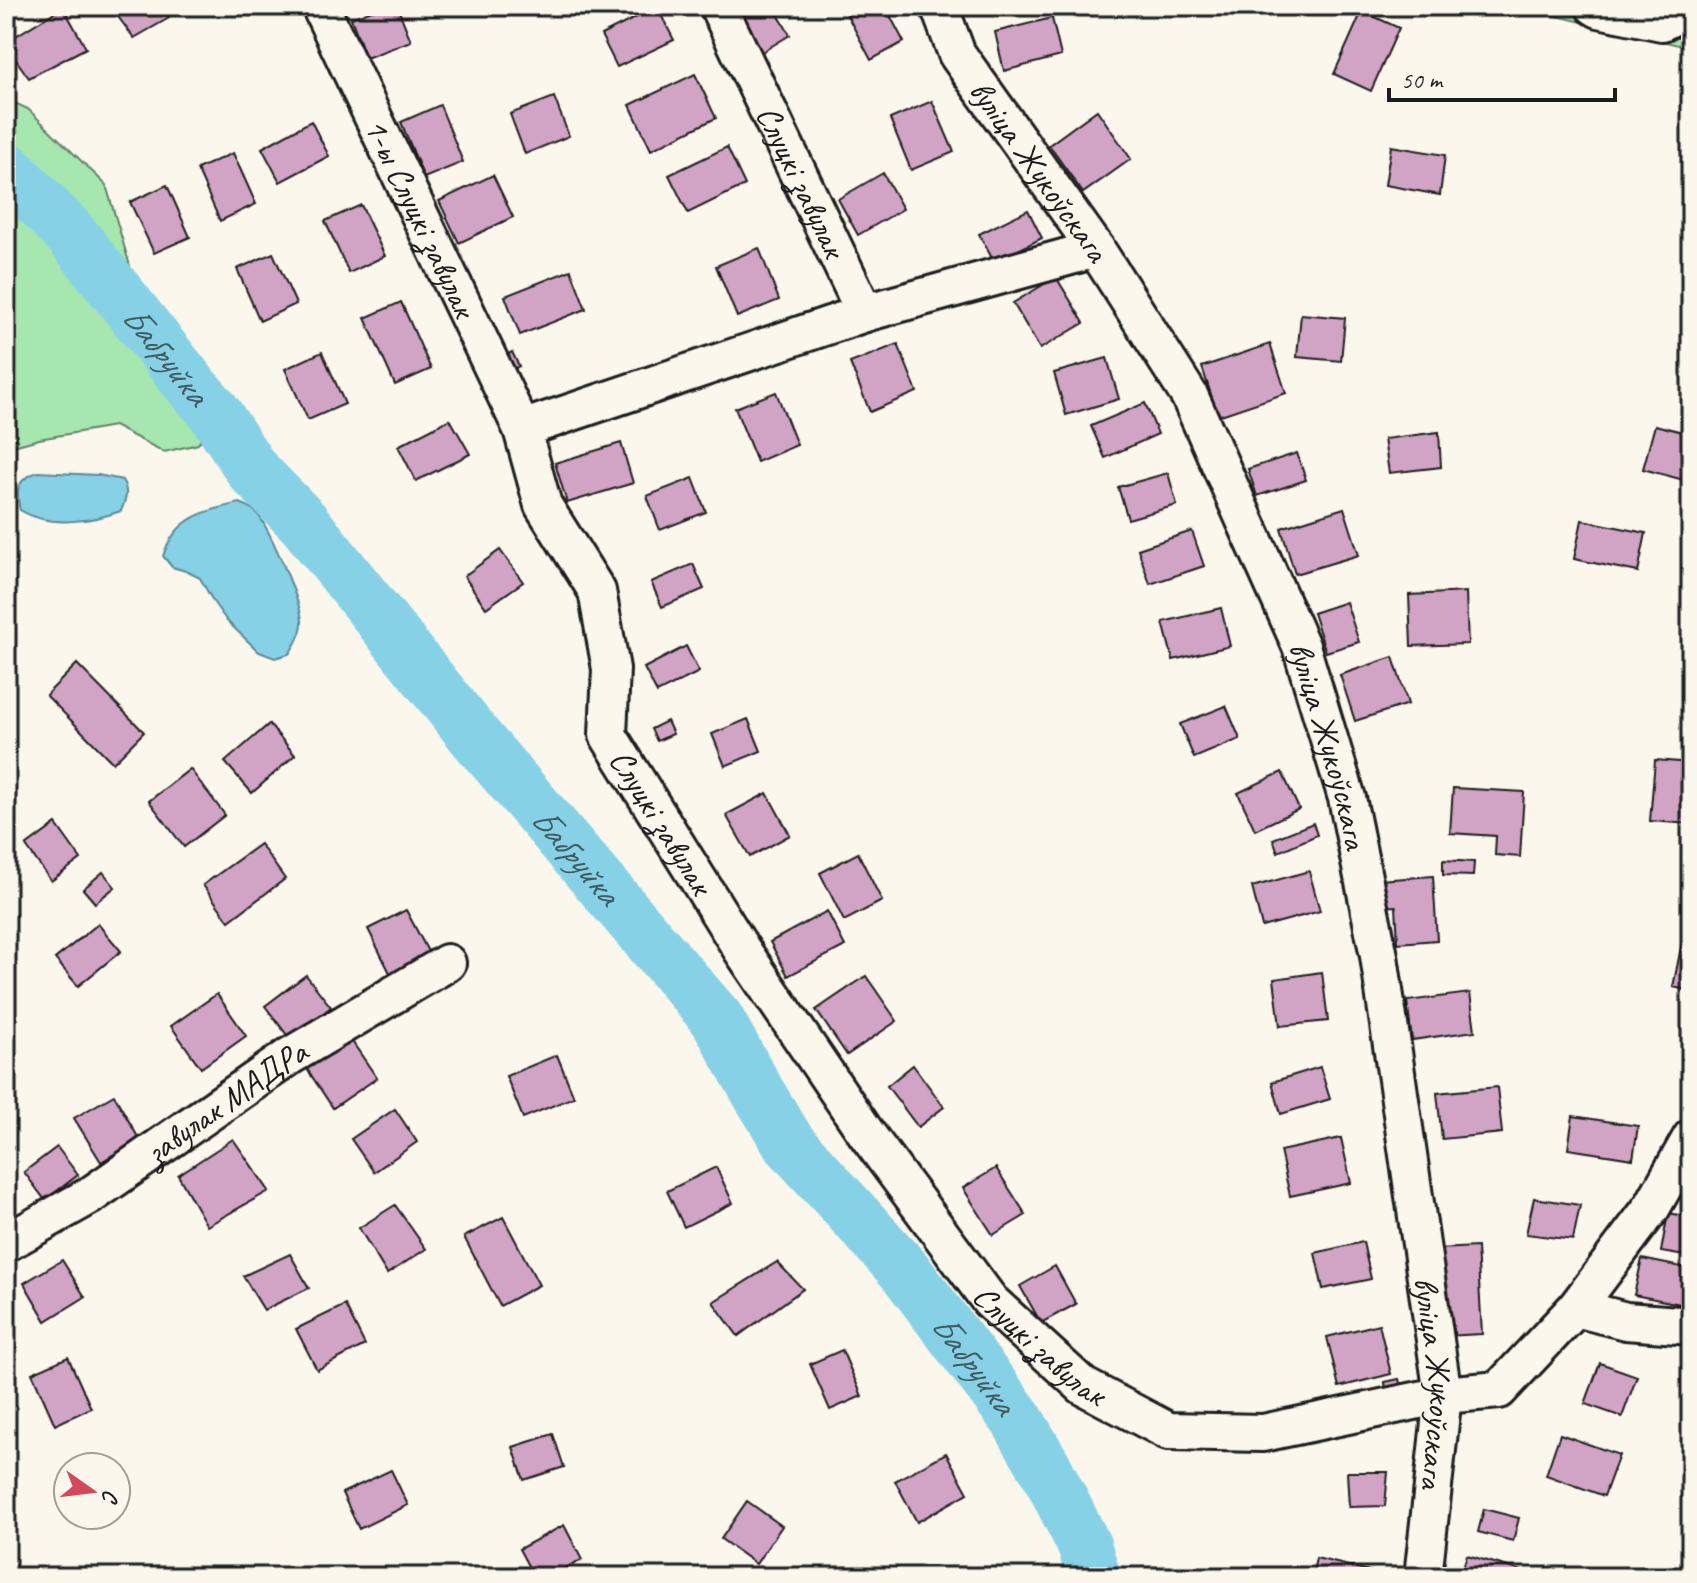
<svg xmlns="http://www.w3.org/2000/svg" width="1697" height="1583" font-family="Caveat,sans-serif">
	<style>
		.green { fill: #a6e7b0; stroke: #618266; stroke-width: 2 }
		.water { fill: #86d1e5; stroke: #5c8995; stroke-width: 2 }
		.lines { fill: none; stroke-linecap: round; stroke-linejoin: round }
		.river { stroke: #86d1e5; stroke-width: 54 }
		.building { fill: #d1a4c6; stroke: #1c1c1c; stroke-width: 2 }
		.minor-casing { stroke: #1c1c1c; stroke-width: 42 }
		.minor { stroke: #fbf7ec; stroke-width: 36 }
		.labels { text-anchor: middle; stroke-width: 7; stroke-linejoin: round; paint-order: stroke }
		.street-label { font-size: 34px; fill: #1c1c1c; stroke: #fbf7ec }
		.water-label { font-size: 36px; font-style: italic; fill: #415b62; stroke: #fbf7ec }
	</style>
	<rect width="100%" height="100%" fill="#fbf7ec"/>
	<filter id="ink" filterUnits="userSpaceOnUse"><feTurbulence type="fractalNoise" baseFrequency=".0125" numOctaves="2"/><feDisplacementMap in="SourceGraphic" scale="16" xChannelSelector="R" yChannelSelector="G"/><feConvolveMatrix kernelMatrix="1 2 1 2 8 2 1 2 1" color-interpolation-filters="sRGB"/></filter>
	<g filter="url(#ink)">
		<!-- green -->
		<g class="green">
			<path d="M1515 6H1691V48Z"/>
			<path d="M6 99 28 109 106 185 133 276 201 358 226 402 198 444 164 452 114 426 39 439 6 448Z"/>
		</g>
		<!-- water -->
		<g class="water">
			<path d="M38 472 98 475 122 480C129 491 126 499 121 511 90 522 49 528 20 510 15 489 17 479 38 472Z"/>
			<path d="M239 503C247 505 254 509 259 516 272 535 299 598 302 620 303 632 295 645 289 654L275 658 259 652 227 621 214 603 200 578 186 571 172 567 163 556C176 517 202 512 239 503Z"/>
		</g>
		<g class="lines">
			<!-- river -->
			<path class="river" id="s1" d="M6 168 70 233 194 389 213 410 252 470 304 523 476 738 717 1019 759 1094 789 1143 905 1271 1016 1418 1045 1467 1084 1545 1094 1577"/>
		</g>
		<!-- building -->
		<g class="building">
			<path d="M110 6H160L169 18 134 38Z"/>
			<path d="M382 6H397L411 41 366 58 351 18Z"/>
			<path d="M741 6H773L790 35 757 55 731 12Z"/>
			<path d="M865 6H885L904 42 871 60 847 15Z"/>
			<path d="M63 7 86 48 29 78 6 46V42Z"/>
			<path d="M657 7 674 40 617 67 601 35Z"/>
			<path d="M1362 11 1399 28 1371 91 1334 74Z"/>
			<path d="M1052 18 1061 56 1004 71 995 32Z"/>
			<path d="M695 74 716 118 651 150 630 105Z"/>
			<path d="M554 97 569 136 525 154 510 114Z"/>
			<path d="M932 101 954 152 911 170 890 119Z"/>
			<path d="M440 105 463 162 424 178 401 122Z"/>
			<path d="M1097 110 1131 159 1083 193 1049 145Z"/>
			<path d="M311 121 329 156 280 182 262 148Z"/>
			<path d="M1391 146 1445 155 1440 195 1385 185Z"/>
			<path d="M727 147 745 185 688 213 669 175Z"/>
			<path d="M233 153 256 204 220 221 197 169Z"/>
			<path d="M883 173 903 209 858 235 838 199Z"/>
			<path d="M493 175 513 217 459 243 439 201Z"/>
			<path d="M167 185 190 237 154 253 130 202Z"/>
			<path d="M361 205 385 256 349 273 325 221Z"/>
			<path d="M1028 210 1042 238 994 262 979 234Z"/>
			<path d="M759 248 779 300 737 317 716 266Z"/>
			<path d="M273 253 296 304 260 321 237 269Z"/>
			<path d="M571 270 586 309 520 335 505 296Z"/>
			<path d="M1056 277 1084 323 1040 349 1013 303Z"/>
			<path d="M401 302 431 369 395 385 365 318Z"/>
			<path d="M1301 314 1345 318 1341 361 1297 357Z"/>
			<path d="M898 344 917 392 870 412 850 363Z"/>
			<path d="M1270 344 1286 393 1218 416 1202 367Z"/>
			<path d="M322 352 345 404 308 420 285 369Z"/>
			<path d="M512 352 519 366 510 371 504 357Z"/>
			<path d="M1107 358 1119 399 1066 415 1054 373Z"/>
			<path d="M776 392 797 445 757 462 735 408Z"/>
			<path d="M1145 403 1158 434 1105 458 1091 426Z"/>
			<path d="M450 419 470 454 416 481 398 446Z"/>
			<path d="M1655 425 1691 434V482L1643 469Z"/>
			<path d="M1439 432 1441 467 1389 473 1384 439Z"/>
			<path d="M621 443 633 483 567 503 555 463Z"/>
			<path d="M1297 453 1306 480 1257 496 1248 469Z"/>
			<path d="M1168 473 1177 505 1128 519 1118 487Z"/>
			<path d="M693 478 706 512 660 530 647 496Z"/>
			<path d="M1344 508 1359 555 1295 574 1281 528Z"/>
			<path d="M1582 520 1646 533 1638 572 1574 559Z"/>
			<path d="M1192 531 1204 566 1150 584 1138 549Z"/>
			<path d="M500 550 523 582 486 608 464 576Z"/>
			<path d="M693 564 704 589 662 607 651 582Z"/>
			<path d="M1466 592 1468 644 1411 646 1409 595Z"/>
			<path d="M1346 602 1359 642 1326 652 1313 613Z"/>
			<path d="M1221 608 1230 646 1173 660 1163 622Z"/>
			<path d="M686 646 699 672 657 693 644 668Z"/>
			<path d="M1393 657 1408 704 1355 721 1340 675Z"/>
			<path d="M77 664 144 732 113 763 46 695Z"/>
			<path d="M1226 706 1240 739 1194 758 1180 724Z"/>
			<path d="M748 719 761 751 725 766 712 734Z"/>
			<path d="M667 721 673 734 657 741 651 729Z"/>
			<path d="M269 724 295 755 252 793 225 762Z"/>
			<path d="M1655 760 1691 763V824L1650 821Z"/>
			<path d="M190 769 225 815 184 847 149 801Z"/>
			<path d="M1282 772 1299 809 1255 830 1238 793Z"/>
			<path d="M1453 788 1524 792 1520 857 1495 855 1496 836 1450 833Z"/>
			<path d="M767 793 790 835 750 857 726 815Z"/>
			<path d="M1313 823 1317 835 1278 852 1273 839Z"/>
			<path d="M56 824 81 859 51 881 26 846Z"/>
			<path d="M260 844 285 879 229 921 203 885Z"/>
			<path d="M858 853 882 901 844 921 820 873Z"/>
			<path d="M1443 860 1474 862 1473 876 1443 875Z"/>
			<path d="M1309 871 1320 911 1262 927 1252 887Z"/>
			<path d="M103 872 115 887 95 903 83 889Z"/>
			<path d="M1433 876 1437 940 1398 943 1396 906 1381 907 1379 880Z"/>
			<path d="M406 910 432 959 393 979 368 929Z"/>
			<path d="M827 911 845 946 788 976 770 942Z"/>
			<path d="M98 924 121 951 78 986 55 959Z"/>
			<path d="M1683 937 1691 938V991L1673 987Z"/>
			<path d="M1322 972 1328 1021 1280 1026 1274 979Z"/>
			<path d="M306 975 331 1007 290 1039 265 1006Z"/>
			<path d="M866 976 897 1021 847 1055 816 1010Z"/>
			<path d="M1470 993 1475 1031 1412 1040 1407 1001Z"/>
			<path d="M217 994 246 1036 201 1068 171 1026Z"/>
			<path d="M351 1040 377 1078 333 1108 307 1069Z"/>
			<path d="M557 1055 574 1097 523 1118 506 1076Z"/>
			<path d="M913 1065 944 1107 918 1127 887 1086Z"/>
			<path d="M1320 1067 1330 1099 1281 1114 1272 1082Z"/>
			<path d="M1497 1087 1502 1133 1442 1139 1437 1093Z"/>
			<path d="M114 1095 139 1139 101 1162 74 1118Z"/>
			<path d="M395 1109 417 1142 374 1172 351 1139Z"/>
			<path d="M1573 1116 1638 1126 1633 1159 1568 1149Z"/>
			<path d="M1341 1138 1351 1183 1290 1196 1280 1151Z"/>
			<path d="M233 1139 269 1191 207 1226 178 1175Z"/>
			<path d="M57 1147 78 1175 45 1200 24 1172Z"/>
			<path d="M716 1167 733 1203 684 1227 667 1191Z"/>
			<path d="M996 1168 1026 1215 993 1235 963 1188Z"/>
			<path d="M1534 1198 1580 1205 1573 1240 1526 1234Z"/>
			<path d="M395 1205 426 1249 387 1274 359 1228Z"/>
			<path d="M1668 1213 1691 1217V1257L1661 1252Z"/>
			<path d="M503 1217 539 1285 500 1306 464 1237Z"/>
			<path d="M1363 1242 1371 1279 1323 1289 1315 1253Z"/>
			<path d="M1477 1247 1482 1334 1444 1336 1438 1249Z"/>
			<path d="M290 1254 309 1288 264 1310 243 1276Z"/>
			<path d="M1642 1259 1691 1269V1306L1634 1295Z"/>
			<path d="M62 1260 85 1297 46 1321 24 1283Z"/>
			<path d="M777 1262 803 1289 738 1336 713 1302Z"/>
			<path d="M1055 1266 1076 1304 1041 1323 1020 1286Z"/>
			<path d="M345 1305 365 1345 317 1370 296 1329Z"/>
			<path d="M1379 1324 1391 1374 1339 1387 1327 1337Z"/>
			<path d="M842 1350 862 1396 830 1410 810 1364Z"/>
			<path d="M68 1357 91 1408 55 1425 32 1373Z"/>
			<path d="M1600 1363 1637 1376 1622 1417 1585 1404Z"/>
			<path d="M1399 1379 1401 1387 1386 1390 1385 1382Z"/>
			<path d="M553 1434 564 1467 524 1480 513 1447Z"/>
			<path d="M1560 1434 1619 1455 1604 1496 1546 1475Z"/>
			<path d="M946 1453 968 1493 917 1522 895 1481Z"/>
			<path d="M391 1470 408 1505 359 1529 342 1493Z"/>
			<path d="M1347 1472H1388L1385 1506 1349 1507Z"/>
			<path d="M747 1501 782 1526 756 1564 721 1539Z"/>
			<path d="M1484 1509 1519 1518 1513 1541 1478 1532Z"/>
			<path d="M564 1525 582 1560 549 1577H534L519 1549Z"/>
			<path d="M1467 1555 1543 1577H1460Z"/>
			<path d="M1316 1558 1378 1573 1377 1577H1312Z"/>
		</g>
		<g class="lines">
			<!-- minor casing -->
			<g class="minor-casing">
				<g id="minor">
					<path id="s2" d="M320 6 522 429"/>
					<path id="s3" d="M718 6 865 313 522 429 543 505 597 591 611 669 608 735 742 950 866 1133 990 1301 1083 1386 1168 1431 1263 1433 1443 1395 1499 1390 1576 1308 1652 1207 1691 1138"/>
					<path id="s4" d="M939 6 957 54 1096 249 1189 395 1301 646 1347 798 1379 956 1443 1395 1423 1577"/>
					<path d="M1594 6 1599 9 1662 22 1691 7"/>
					<path d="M865 313 1096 249"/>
					<path id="s5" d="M6 1243 91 1195 290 1056 447 963"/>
					<path d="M1576 1308 1626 1321 1691 1326"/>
				</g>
			</g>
			<!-- minor -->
			<use href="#minor" class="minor"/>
		</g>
	</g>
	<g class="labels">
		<!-- street labels -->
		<g class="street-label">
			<text dy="12" stroke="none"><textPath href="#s4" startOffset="194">вуліца Жукоўскага</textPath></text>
			<text dy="12" stroke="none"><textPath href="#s3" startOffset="194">Слуцкі завулак</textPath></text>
			<text dy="12" stroke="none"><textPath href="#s2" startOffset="234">1-ы Слуцкі завулак</textPath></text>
			<text dy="12" stroke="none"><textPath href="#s4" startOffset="842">вуліца Жукоўскага</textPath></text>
			<text dy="12" stroke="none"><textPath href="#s3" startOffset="1130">Слуцкі завулак</textPath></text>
			<text dy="12" stroke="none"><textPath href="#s5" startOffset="262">завулак МАДРа</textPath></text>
			<text dy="12" stroke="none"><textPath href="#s3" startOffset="1778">Слуцкі завулак</textPath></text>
			<text dy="12" stroke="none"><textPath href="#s4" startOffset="1490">вуліца Жукоўскага</textPath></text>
		</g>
		<!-- water labels -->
		<g class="water-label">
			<text dy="13" stroke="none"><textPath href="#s1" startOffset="246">Бабруйка</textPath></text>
			<text dy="13" stroke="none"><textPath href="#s1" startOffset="894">Бабруйка</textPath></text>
			<text dy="13" stroke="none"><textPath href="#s1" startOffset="1542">Бабруйка</textPath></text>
		</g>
	</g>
	<!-- margin -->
	<rect width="1697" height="1583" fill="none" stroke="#fbf7ec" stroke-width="32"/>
	<rect x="16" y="16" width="1665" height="1551" fill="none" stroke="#1c1c1c" stroke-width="3" filter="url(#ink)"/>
	<!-- north arrow -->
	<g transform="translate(92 1491) rotate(104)"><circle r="38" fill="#fbf7ec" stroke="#a29f99" stroke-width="2"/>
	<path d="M0-6L14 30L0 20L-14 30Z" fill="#d1495b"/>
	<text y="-12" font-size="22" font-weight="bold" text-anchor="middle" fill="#1c1c1c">С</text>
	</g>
	<!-- scale -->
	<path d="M1389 88v12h226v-12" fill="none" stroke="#1c1c1c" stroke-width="4"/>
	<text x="1401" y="88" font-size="24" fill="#1c1c1c" stroke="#fbf7ec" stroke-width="6" paint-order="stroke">50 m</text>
</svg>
